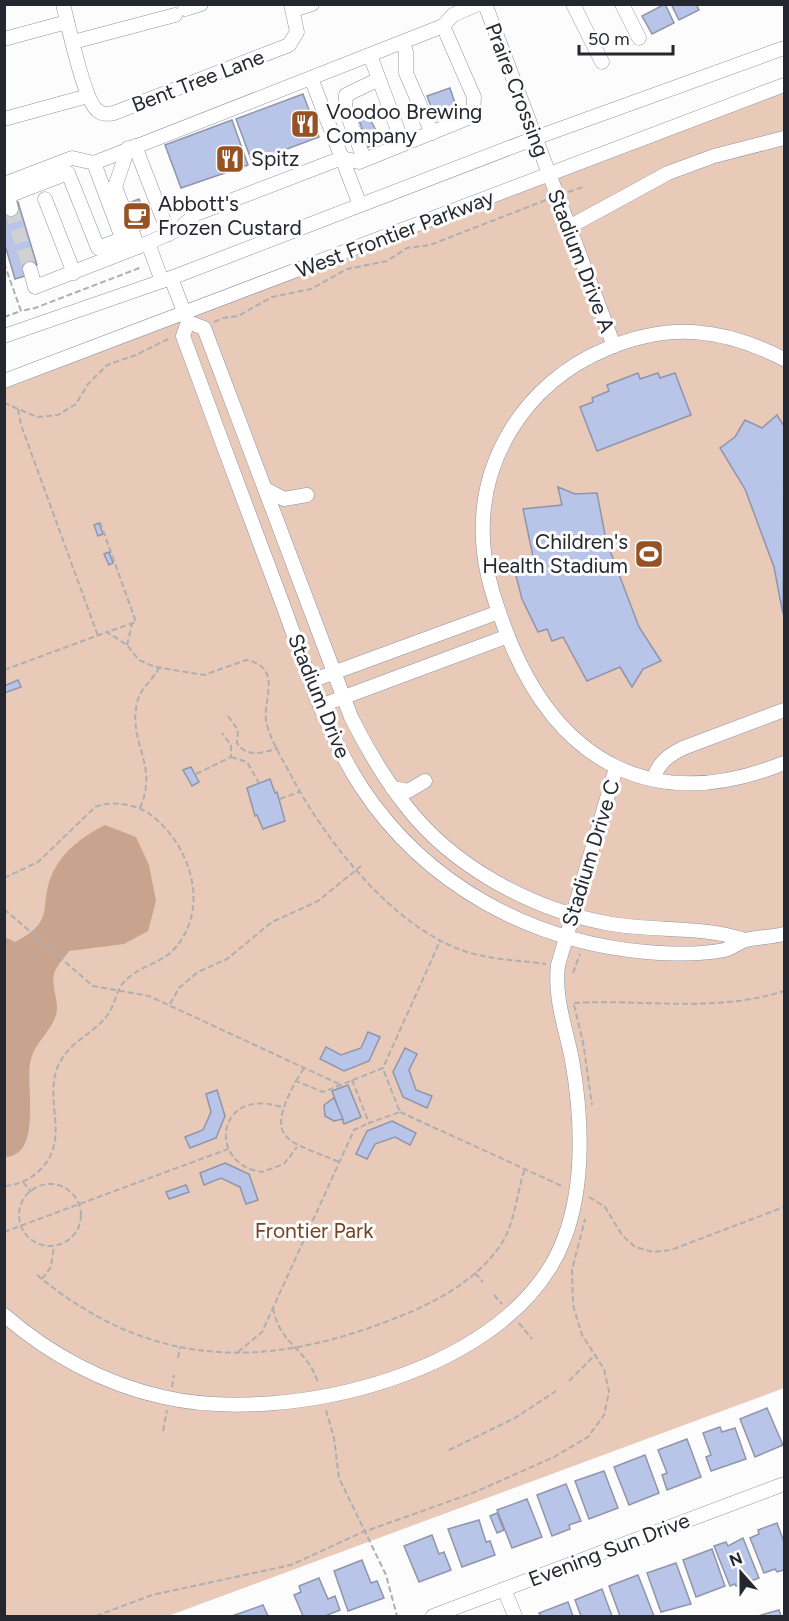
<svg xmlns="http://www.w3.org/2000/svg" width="789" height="1621" font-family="Figtree,sans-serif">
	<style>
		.green { fill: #e9c9b7 }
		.water { fill: #c8a48e }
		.building { fill: #b8c4e8; stroke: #8f96ab; stroke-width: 1.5 }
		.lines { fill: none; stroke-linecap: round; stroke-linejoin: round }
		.minor-tunnel { stroke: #d1d1d3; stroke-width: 14; stroke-dasharray: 14 7; stroke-linecap: butt }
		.minor-casing { stroke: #8d94a8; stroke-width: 15 }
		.path { stroke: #aeafb2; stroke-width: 2; stroke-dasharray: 6 3; stroke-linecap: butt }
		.minor { stroke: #fff; stroke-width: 14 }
		.labels { text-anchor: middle; stroke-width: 6; stroke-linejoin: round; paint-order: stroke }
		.street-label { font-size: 21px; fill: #24272f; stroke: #fcfcfc }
		.poi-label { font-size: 21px; fill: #24272f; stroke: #fcfcfc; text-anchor: start }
		.park-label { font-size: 21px; fill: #744222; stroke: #fcfcfc }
	</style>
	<rect width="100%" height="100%" fill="#fcfcfc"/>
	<!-- green -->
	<path class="green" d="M784 87V1388L168 1616H5V385Z"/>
	<!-- water -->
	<path class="water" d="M105 825 136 837 149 865 156 901 148 931 124 944 69 951C65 957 56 966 54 974 51 988 60 1002 56 1015 51 1031 35 1043 31 1059 24 1082 44 1156 5 1157V937L15 942C58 920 37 907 53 872 64 850 83 836 105 825Z"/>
	<!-- building -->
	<g class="building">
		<path d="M665 4 674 23 652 34 642 16Z"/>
		<path d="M671 4H696L699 10 679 20Z"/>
		<path d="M450 88 458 112 436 120 427 96Z"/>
		<path d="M303 94 319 137 252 162 236 119Z"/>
		<path d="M369 117 382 142 368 147 359 120Z"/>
		<path d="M232 120 248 165 181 188 165 145Z"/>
		<path d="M139 199 149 227 135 232 126 204Z"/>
		<path d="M18 202 37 265 26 268 28 275 15 279 4 242V206Z"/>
		<path d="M638 373 640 379 658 373 660 378 675 373 691 415 597 451 580 407 593 402 592 398 609 391 607 385Z"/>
		<path d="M777 415 784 426 783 614 774 567 745 489 720 448 735 437 745 420 762 428Z"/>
		<path d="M558 487 575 494 597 493 606 540 639 627 661 661 643 669 632 687 620 667 587 681 563 637 552 641 547 629 538 632 522 599 514 568 534 561 523 509 562 505Z"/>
		<path d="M99 523 103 534 98 536 94 525Z"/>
		<path d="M109 552 113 563 109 565 104 554Z"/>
		<path d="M18 680 21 687 4 693V686Z"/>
		<path d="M191 767 199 782 192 786 183 770Z"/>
		<path d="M270 779 275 793 277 792 285 821 263 829 257 815 255 816 247 788Z"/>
		<path d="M368 1032 380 1037 369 1061 344 1071 320 1059 326 1047 341 1055 361 1048Z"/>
		<path d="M405 1048 417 1054 409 1070 416 1090 432 1096 427 1108 403 1097 393 1072Z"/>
		<path d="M348 1085 361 1117 344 1124 332 1091Z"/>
		<path d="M217 1090 225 1116 216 1138 190 1148 185 1137 203 1130 211 1112 206 1094Z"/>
		<path d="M334 1098 343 1119 334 1121 325 1116 324 1105Z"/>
		<path d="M392 1121 416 1133 410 1145 395 1137 375 1144 367 1159 356 1154 367 1131Z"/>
		<path d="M225 1163 249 1174 258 1200 246 1204 240 1187 221 1178 204 1185 200 1173Z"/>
		<path d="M186 1185 189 1192 169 1199 166 1192Z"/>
		<path d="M767 1408 783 1445 755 1457 740 1419Z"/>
		<path d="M720 1427 722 1432 735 1428 746 1459 711 1471 706 1457 711 1455 703 1433Z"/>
		<path d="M687 1439 701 1477 667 1490 662 1475 667 1473 658 1450Z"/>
		<path d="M645 1455 659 1493 629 1505 614 1467Z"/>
		<path d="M604 1471 618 1508 589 1519 575 1481Z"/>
		<path d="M566 1484 581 1521 569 1525 570 1529 552 1536 537 1495Z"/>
		<path d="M527 1499 542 1537 512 1548 497 1510Z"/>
		<path d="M497 1513 504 1530 497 1533 490 1516Z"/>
		<path d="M479 1520 486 1542 490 1541 495 1555 462 1567 448 1529Z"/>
		<path d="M777 1523 784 1542V1570L777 1572 775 1569 764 1573 750 1538 759 1534 758 1530Z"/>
		<path d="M432 1535 439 1554 444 1552 451 1570 419 1582 404 1546Z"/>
		<path d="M743 1538 759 1578 736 1586 735 1584 730 1586 714 1546 726 1542 728 1546Z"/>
		<path d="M712 1549 725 1586 696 1597 683 1560Z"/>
		<path d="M362 1560 371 1583 377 1581 384 1598 348 1611 334 1571Z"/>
		<path d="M676 1563 691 1604 661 1612 647 1573Z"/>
		<path d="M638 1575 654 1616H620L609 1586Z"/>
		<path d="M319 1578 328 1599 335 1596 340 1610 325 1616H303L294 1595 301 1592 299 1586Z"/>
		<path d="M602 1589 612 1616H581L575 1600Z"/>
		<path d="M568 1602 573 1616H541L539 1613Z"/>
		<path d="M263 1605 268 1616H232Z"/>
		<path d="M779 1610 781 1616H758L768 1613Z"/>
	</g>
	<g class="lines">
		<!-- minor-tunnel -->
		<path class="minor-tunnel" d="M11 209 30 269"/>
		<!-- minor casing -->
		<g class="minor-casing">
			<g id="minor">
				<path d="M63 4C68 24 84 100 97 110 102 115 108 114 114 113L289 45 297 32 291 4"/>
				<path d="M485 4 614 346"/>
				<path d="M573 4 602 62"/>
				<path d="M622 4 639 38"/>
				<path d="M185 9 201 4"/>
				<path d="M293 10 312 4"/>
				<path d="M4 39 67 22"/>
				<path d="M73 42 175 15"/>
				<path d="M403 42 406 52V73L432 133"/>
				<path d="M370 55 403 144"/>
				<path d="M311 78 360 205"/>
				<path d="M4 119 88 96"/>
				<path d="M135 146 169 234"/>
				<path d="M128 148 115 187 138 247"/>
				<path d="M364 159 345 108 346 95 379 79"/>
				<path d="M94 163 443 26"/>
				<path d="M4 184 72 158 94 163 127 251"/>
				<path d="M45 199 74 273"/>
				<path d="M11 209 8 196 68 173 98 248 122 239"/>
				<path d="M569 227 668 173 714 156 784 138"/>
				<path d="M30 269 35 287 148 243"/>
				<path d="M171 278 188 322 183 336C216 426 249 515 283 605 306 667 325 732 362 788 426 885 532 942 646 952 671 954 700 955 724 950 732 948 739 942 746 940 759 937 772 937 784 934"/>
				<path d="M162 281 148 243 179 229 196 214 342 158 359 162 473 116 474 97 443 26 453 15 478 4"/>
				<path d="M188 322 204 328 351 717C367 749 384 778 406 806 453 867 532 909 606 923 652 932 701 925 745 940"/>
				<path d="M4 336 171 278 535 138 784 48"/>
				<path d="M784 359C723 328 670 322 606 349 525 383 474 463 484 552 487 580 497 608 507 634 557 762 653 816 784 763"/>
				<path d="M4 381 784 85"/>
				<path d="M265 489 284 499 307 495"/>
				<path d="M311 681 499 612"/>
				<path d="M320 706 508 636"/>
				<path d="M654 778C658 763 669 755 683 748L784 710"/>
				<path d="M392 788 408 791 425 781"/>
				<path d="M4 1315C49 1354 104 1384 163 1397 289 1426 514 1372 564 1239 585 1185 582 1116 572 1060 566 1028 554 999 558 965L616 768"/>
				<path d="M504 1589 515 1616"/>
				<path d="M433 1616 784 1484"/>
			</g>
		</g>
		<!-- path -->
		<g class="path">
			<path d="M568 192 583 187"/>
			<path d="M4 263 21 311 35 308 142 267"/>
			<path d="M4 317 21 311"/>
			<path d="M214 322 223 318 238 316 272 297 311 289 347 269 387 261 407 248 430 245 546 200"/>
			<path d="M4 403 37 417 58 415 76 404 88 384 107 365 136 355 170 338"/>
			<path d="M18 409 21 425 98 636"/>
			<path d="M100 522 136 622 107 632"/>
			<path d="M127 645 132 624"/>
			<path d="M4 670 107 632 127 645 139 660 155 667 204 675 246 660C283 667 263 699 266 721 270 740 284 762 293 779 327 843 394 927 464 951 491 960 518 960 546 964"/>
			<path d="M228 716 238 730 237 743C246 758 264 753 278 748"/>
			<path d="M231 757 247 762 259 783"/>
			<path d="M196 774 231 757V745L222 733"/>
			<path d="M280 799 299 792"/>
			<path d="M140 808C159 764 128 744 137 703 140 688 152 681 159 668"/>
			<path d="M4 878 38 862 95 807C110 800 137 804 151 815 189 844 211 905 176 947 163 963 142 965 127 979 116 988 116 1003 108 1014 95 1034 73 1038 60 1062 41 1097 72 1137 41 1169 31 1179 19 1185 4 1186"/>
			<path d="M4 909 93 986 149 996 339 1084"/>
			<path d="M573 973 580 954"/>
			<path d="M574 1003C645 999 715 1013 784 991"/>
			<path d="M170 1004 179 988 198 972 227 959 272 922 318 901 361 866"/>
			<path d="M574 1005 583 1042 592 1105"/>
			<path d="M352 1080 369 1123 400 1112 383 1069"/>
			<path d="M296 1081 304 1068"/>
			<path d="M281 1107C216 1086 207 1165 262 1172L284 1164 297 1147"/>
			<path d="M400 1112 564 1187"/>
			<path d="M339 1162C288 1140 263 1142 296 1081L323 1092 383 1068 440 941"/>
			<path d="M23 1182 31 1192"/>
			<circle cx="50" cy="1215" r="31"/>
			<path d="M589 1197 605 1207 622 1235 635 1247 653 1252 671 1250 784 1207"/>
			<path d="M4 1232 228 1149"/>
			<path d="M475 1273 483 1282"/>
			<path d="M37 1275C147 1366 258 1371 388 1321 428 1306 471 1285 497 1250 516 1226 515 1196 525 1169"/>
			<path d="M42 1279 51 1267 54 1246"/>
			<path d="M494 1295 502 1304"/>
			<path d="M273 1308C280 1346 307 1347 318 1383"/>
			<path d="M519 1323 532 1339"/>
			<path d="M238 1352 262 1332 354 1130 369 1123"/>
			<path d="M178 1358 180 1347"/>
			<path d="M569 1381 595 1355"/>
			<path d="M172 1387 174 1375"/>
			<path d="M326 1410 334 1438 339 1478 386 1575 397 1616"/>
			<path d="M163 1431 167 1410"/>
			<path d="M449 1450 515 1418 556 1391"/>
			<path d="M96 1616 152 1595 291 1565 363 1532 473 1493 554 1457 588 1437 604 1415 609 1392 604 1369 582 1335 573 1305 572 1270 585 1219"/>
		</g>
		<!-- minor -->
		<use href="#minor" class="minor"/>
	</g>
	<!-- icons -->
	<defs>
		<g id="restaurant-square" transform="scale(1.5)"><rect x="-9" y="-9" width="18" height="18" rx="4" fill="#965224" stroke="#fcfcfc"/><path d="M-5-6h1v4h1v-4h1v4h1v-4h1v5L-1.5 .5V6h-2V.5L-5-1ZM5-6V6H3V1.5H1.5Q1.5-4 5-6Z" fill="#fff"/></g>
		<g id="cafe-square" transform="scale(1.5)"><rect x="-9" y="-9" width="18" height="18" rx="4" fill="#965224" stroke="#fcfcfc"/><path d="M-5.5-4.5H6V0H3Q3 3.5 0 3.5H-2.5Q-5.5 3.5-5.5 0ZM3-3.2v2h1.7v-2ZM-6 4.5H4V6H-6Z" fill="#fff"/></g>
		<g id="stadium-square" transform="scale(1.5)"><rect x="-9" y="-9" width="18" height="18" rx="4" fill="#965224" stroke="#fcfcfc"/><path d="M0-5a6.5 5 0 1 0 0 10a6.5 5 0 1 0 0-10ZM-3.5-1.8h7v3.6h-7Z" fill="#fff"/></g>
	</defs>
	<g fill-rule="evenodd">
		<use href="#restaurant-square" x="305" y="124"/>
		<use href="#restaurant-square" x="230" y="159"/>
		<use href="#cafe-square" x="137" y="216"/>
		<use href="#stadium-square" x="649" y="554"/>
	</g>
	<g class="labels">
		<!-- street labels -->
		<g class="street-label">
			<text transform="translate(198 81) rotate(-21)" y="7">Bent Tree Lane</text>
			<text transform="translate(517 90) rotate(69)" y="7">Praire Crossing</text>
			<text transform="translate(395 234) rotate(-21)" y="7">West Frontier Parkway</text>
			<text transform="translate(581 261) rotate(69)" y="7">Stadium Drive A</text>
			<text transform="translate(319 696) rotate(68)" y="7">Stadium Drive</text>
			<text transform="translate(591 853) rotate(-73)" y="7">Stadium Drive C</text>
			<text transform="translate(609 1550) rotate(-21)" y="7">Evening Sun Drive</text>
		</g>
		<!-- poi labels -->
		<g class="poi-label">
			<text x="326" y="119">Voodoo Brewing<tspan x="326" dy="24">Company</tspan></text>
			<text x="251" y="166">Spitz</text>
			<text x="158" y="211">Abbott's<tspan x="158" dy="24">Frozen Custard</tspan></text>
			<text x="628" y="549" text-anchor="end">Children's<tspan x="628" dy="24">Health Stadium</tspan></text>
		</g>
		<!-- park labels -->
		<g class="park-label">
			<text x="314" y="1238">Frontier Park</text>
		</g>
	</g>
	<!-- border -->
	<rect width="789" height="1621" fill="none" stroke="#24272f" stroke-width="12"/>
	<!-- north arrow -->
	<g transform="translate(741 1573) rotate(339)" stroke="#fcfcfc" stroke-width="4.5" paint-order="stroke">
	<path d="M0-4.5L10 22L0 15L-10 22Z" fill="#24272f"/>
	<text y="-9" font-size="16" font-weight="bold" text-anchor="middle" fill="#24272f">N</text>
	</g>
	<!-- scale -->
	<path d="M579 45v9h94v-9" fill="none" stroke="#24272f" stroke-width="3"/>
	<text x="588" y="45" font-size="18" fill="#24272f" stroke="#fcfcfc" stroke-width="4.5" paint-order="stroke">50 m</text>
</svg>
